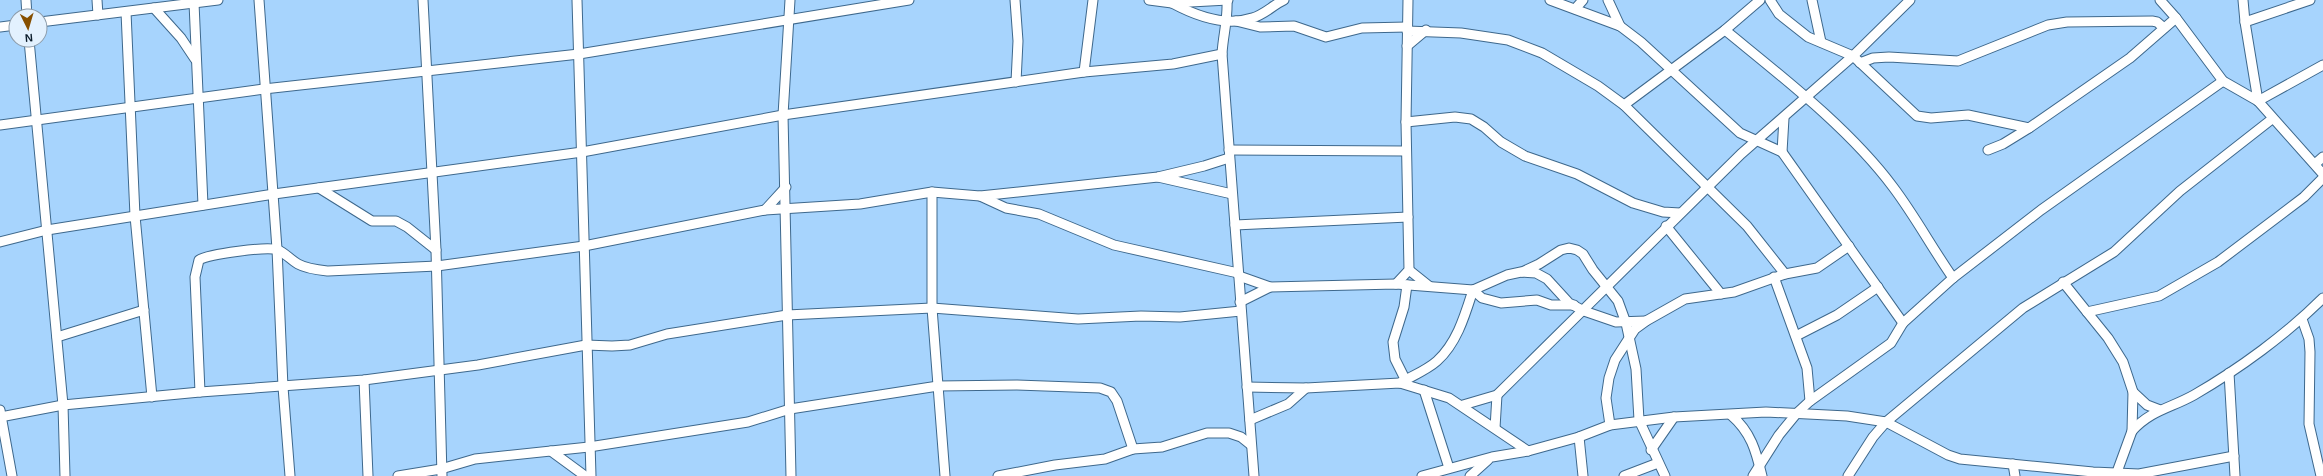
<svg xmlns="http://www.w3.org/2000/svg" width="2323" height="476" font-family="Helvetica,sans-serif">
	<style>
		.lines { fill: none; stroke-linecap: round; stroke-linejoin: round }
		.minor-casing { stroke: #3e688c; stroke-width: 11 }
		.minor { stroke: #fff; stroke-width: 9 }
	</style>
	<rect width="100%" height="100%" fill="#a7d4fd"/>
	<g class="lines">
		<!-- minor casing -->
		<g class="minor-casing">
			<g id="minor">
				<path d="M26 0 27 16"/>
				<path d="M97 0 98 15"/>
				<path d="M259 0 277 249 283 387 290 476"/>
				<path d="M423 0 436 250 442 476"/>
				<path d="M577 0 591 476"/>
				<path d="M790 0 783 115 791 476"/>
				<path d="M1015 0 1018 41 1016 82"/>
				<path d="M1149 0 1172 3 1228 0"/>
				<path d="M1227 0C1228 20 1223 35 1222 54L1254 476"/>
				<path d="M1550 0 1620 26 1641 42 1740 133 1782 152 1903 323"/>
				<path d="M1608 0 1620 26"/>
				<path d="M1770 0 1779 14 1808 37 1853 56 1917 116 1931 118 1968 115 2029 128 2130 58 2176 18"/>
				<path d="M1812 0 1821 42"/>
				<path d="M2160 0 2176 18 2223 81 2258 101 2323 174"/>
				<path d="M2243 0 2245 22 2258 101"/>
				<path d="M194 3 203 205"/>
				<path d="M1172 3C1196 16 1225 27 1252 18 1264 15 1273 5 1284 0"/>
				<path d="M154 8 181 38 195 59"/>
				<path d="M1575 9 1583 0"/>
				<path d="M126 12 135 216 152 397"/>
				<path d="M1236 21 1260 27 1294 26 1326 37 1362 28 1407 27"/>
				<path d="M40 22 218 0"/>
				<path d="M2245 22 2310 0"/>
				<path d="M0 27 16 25"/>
				<path d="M1725 30C1781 76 1849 128 1893 187 1915 216 1932 248 1953 278"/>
				<path d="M1407 31 1461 33 1508 40 1542 53 1598 86 1624 105 1747 226 1785 274"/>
				<path d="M29 40 63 405 65 476"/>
				<path d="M1407 46 1426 30"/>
				<path d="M1860 63 1873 58 1889 57 1958 61 2048 25 2067 22 2152 21 2157 22 2164 28"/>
				<path d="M1084 72 1093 0"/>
				<path d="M2258 101 2323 65"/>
				<path d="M1624 105 1725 30 1760 0"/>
				<path d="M1406 122 1455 117 1471 119 1484 127 1501 142 1525 156 1577 174 1633 203 1663 212 1680 213"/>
				<path d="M0 125 264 89 579 54 909 0"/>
				<path d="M1229 150 1406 151"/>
				<path d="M1988 150 2003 144 2029 128"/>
				<path d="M1782 152 1784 118"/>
				<path d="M2315 164 2323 157"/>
				<path d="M1158 177 1232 194"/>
				<path d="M319 188 372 221H396L407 227 436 250"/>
				<path d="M932 192V308L945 476"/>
				<path d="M980 196 1006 208 1039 214 1114 245 1238 273"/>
				<path d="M765 210 786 187"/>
				<path d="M1235 225 1408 217"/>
				<path d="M1666 226 1721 294"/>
				<path d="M0 242 47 230 274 194 582 152 783 115 1084 72 1173 64 1222 54"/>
				<path d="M1409 270 1429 286"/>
				<path d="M1522 272 1539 264 1561 250 1569 248 1577 250 1583 254 1593 270 1618 301 1626 323 1636 369 1639 420 1665 476"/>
				<path d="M1239 276 1270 287 1396 284 1473 290 1507 275 1521 272 1536 273 1547 279 1569 303 1584 311 1616 322 1646 321"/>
				<path d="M1774 277 1807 368 1810 401"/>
				<path d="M2063 282 2087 312 2159 296 2218 262 2304 197 2323 178"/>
				<path d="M1396 284 1409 270 1406 122 1408 0"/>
				<path d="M1473 290 1482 298 1501 303 1537 300 1551 305H1574"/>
				<path d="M1240 302 1270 287"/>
				<path d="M2087 312 2108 338 2123 362 2133 392 2132 431 2117 472"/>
				<path d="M2302 319 2309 339 2310 352 2309 424 2321 476"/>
				<path d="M1796 336 1837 315 1878 287"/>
				<path d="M57 337 144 310"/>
				<path d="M2229 373 2235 476"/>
				<path d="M1405 379 1395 359 1393 342 1404 307 1407 285"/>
				<path d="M364 380 368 476"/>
				<path d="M1400 383C1412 376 1427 370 1437 361 1457 343 1465 315 1473 290"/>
				<path d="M1247 387 1306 388 1400 383 1449 398 1528 451"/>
				<path d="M1424 390 1449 468"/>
				<path d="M200 392 195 277 199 260C209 254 268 246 278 250 285 253 291 260 298 264 307 269 318 270 328 271L437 266 584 246 765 210 860 204 932 192 980 196 1158 177 1204 166 1229 158"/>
				<path d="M2133 392 2147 405 2160 410"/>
				<path d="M1463 405 1497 395 1741 154 1853 56 1910 0"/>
				<path d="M0 410 12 476"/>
				<path d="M1731 415C1751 432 1756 451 1762 476"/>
				<path d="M0 417 63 405 200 392 364 380 478 365 586 345 612 346 630 345 667 334 787 315 932 308 1078 319 1141 316 1180 317 1241 311"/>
				<path d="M1250 420 1288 404 1306 388"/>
				<path d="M1610 425 1606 398 1609 378 1615 360 1635 329 1646 321 1685 299 1734 292 1785 274 1817 268 1849 246"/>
				<path d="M1495 428 1497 395"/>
				<path d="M2132 431C2151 410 2171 408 2194 395 2239 369 2287 334 2323 298"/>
				<path d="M1579 437 1583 476"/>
				<path d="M1651 450 1674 417"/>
				<path d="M551 451 585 476"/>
				<path d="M2013 464 2015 476"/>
				<path d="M398 476 441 469 475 459 589 447 748 422 790 409 938 386 1017 385 1100 388 1111 392 1117 401 1133 449"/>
				<path d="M998 476 1055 465 1105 459 1133 449 1162 447 1207 433H1229L1241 437 1251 445"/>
				<path d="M1422 476 1492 457 1528 451 1579 437 1610 425 1674 417 1766 412 1847 416 1886 422 1948 455 1960 459 2093 472 2139 474 2234 456"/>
				<path d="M1470 476 1488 460"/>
				<path d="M1624 476 1658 463"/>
				<path d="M1753 476 1779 435 1797 413 1810 401 1891 343 1903 323 1953 278 2041 210 2223 81"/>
				<path d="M1848 476 1873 437 1886 422 2023 308 2114 252 2180 191 2272 119"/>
			</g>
		</g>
		<!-- minor -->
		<use href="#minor" class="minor"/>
	</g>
	<!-- north arrow -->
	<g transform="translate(28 28) rotate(175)"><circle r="19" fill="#e3f1fe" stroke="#8d9caa"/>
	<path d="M0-3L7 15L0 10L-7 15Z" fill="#864f00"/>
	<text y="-6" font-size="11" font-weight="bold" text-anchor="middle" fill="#0c1d2c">N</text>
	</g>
</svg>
